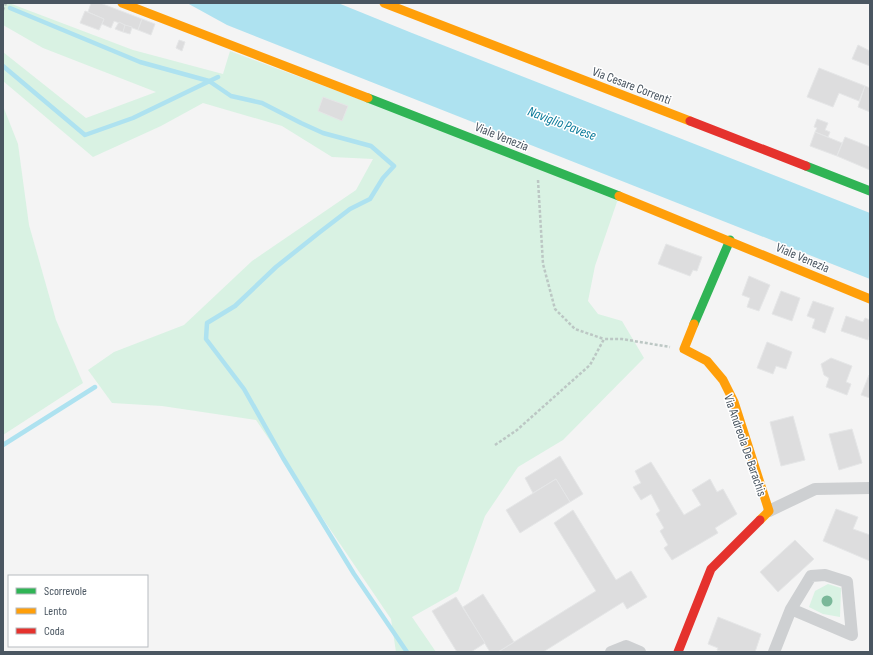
<svg xmlns="http://www.w3.org/2000/svg" width="873" height="655" font-family="'Sofia Sans Condensed',sans-serif">
	<style>
		.green { fill: #d9f2e3 }
		.water { fill: #aee2f0 }
		.lines { fill: none; stroke-linecap: round; stroke-linejoin: round }
		.stream { stroke: #aee2f0; stroke-width: 4.5 }
		.building { fill: #ddddde; stroke: #e5e6e7 }
		.path { stroke: #bcc7c4; stroke-width: 2.5; stroke-dasharray: 3 2; stroke-linecap: butt }
		.street { stroke: #ced0d2; stroke-width: 12 }
		.fast { stroke: #30b455; stroke-width: 9 }
		.slow { stroke: #ff9f0a; stroke-width: 9 }
		.jam { stroke: #e5322d; stroke-width: 9 }
		.tree { fill: #7ab899 }
		.labels { text-anchor: middle; stroke-width: 3; stroke-linejoin: round; paint-order: stroke }
		.street-label { font-size: 13px; fill: #4a5661; stroke: #fff }
		.water-label { font-size: 14px; font-style: italic; fill: #0c7c9b; stroke: #fff }
	</style>
	<rect width="100%" height="100%" fill="#f4f4f4"/>
	<!-- green -->
	<g class="green">
		<path d="M3 3H9L133 50 223 74 230 51 619 196 595 266 588 301 598 314 622 321 644 358 563 440 518 467 485 516 458 591 412 617 436 652H396L391 619 256 420 162 406 112 403 88 370 114 352 184 325 252 261 356 190 373 159 332 157 282 126 203 103 161 126 93 157 3 81V52L86 118 156 92 43 48 3 25Z"/>
		<path d="M3 106 18 144 29 225 56 320 83 383 3 435Z"/>
		<path d="M828 584 841 588 840 617 823 614 809 607 815 591Z"/>
	</g>
	<!-- water -->
	<path class="water" d="M187 3H338L412 33 870 213V279L227 25Z"/>
	<g class="lines">
		<!-- stream -->
		<g class="stream">
			<path d="M10 8 140 62 209 81 231 96 262 103 301 123 323 133 371 146 394 166 383 178 370 199 350 209 320 232 276 267 235 306 207 323 206 339 244 389 283 458 354 574 407 652"/>
			<path d="M3 66 85 135 133 118 218 77"/>
			<path d="M3 445 95 387"/>
		</g>
	</g>
	<!-- building -->
	<g class="building">
		<path d="M91 3H100L142 19 138 30 114 21 111 28 102 24 104 19 88 12Z"/>
		<path d="M85 11 104 19 99 30 80 23Z"/>
		<path d="M142 19 155 24 151 35 138 30Z"/>
		<path d="M119 22 125 25 123 32 115 29Z"/>
		<path d="M125 25 132 27 130 34 123 32Z"/>
		<path d="M179 40 185 42 182 51 176 48Z"/>
		<path d="M858 45 870 51V66L852 59Z"/>
		<path d="M819 68 865 86 859 101 839 93 833 107 807 97Z"/>
		<path d="M865 86 870 88V112L858 107Z"/>
		<path d="M323 97 348 106 342 121 318 111Z"/>
		<path d="M817 119 828 123 825 130 830 132 828 137 815 132 817 128 814 127Z"/>
		<path d="M815 132 842 143 837 156 810 146Z"/>
		<path d="M845 137 870 147V170L837 156Z"/>
		<path d="M666 244 702 257 697 271 693 270 690 276 658 264Z"/>
		<path d="M749 276 770 285 759 311 747 307 750 298 742 295Z"/>
		<path d="M781 291 800 298 792 321 772 314Z"/>
		<path d="M813 301 834 308 825 333 812 328 815 319 807 316Z"/>
		<path d="M846 316 863 322 865 318 870 320V333L868 340 841 331Z"/>
		<path d="M767 342 792 352 786 369 776 366 773 374 757 368Z"/>
		<path d="M831 358 852 366 846 382 851 384 847 395 826 387 829 378 824 375 821 364Z"/>
		<path d="M869 375H870V398L861 395Z"/>
		<path d="M793 416 805 460 781 466 770 422Z"/>
		<path d="M852 429 862 463 839 470 829 434Z"/>
		<path d="M560 456 583 494 570 502 556 479 533 493 525 478Z"/>
		<path d="M651 462 684 515 701 505 692 490 710 479 717 492 723 489 737 514 715 528 718 533 672 560 664 548 668 545 660 531 664 528 656 514 660 511 651 494 641 500 633 487 641 483 635 471Z"/>
		<path d="M556 479 570 502 520 533 506 510Z"/>
		<path d="M836 509 858 517 853 529 870 535V561L823 541Z"/>
		<path d="M573 510 616 580 631 571 647 597 627 609 623 602 543 652H498L596 591 554 523Z"/>
		<path d="M795 540 814 559 778 592 760 572Z"/>
		<path d="M483 594 514 642 498 652H490L463 607Z"/>
		<path d="M456 597 485 643 471 652H457L432 611Z"/>
		<path d="M718 617 761 634 755 652H723L717 650 718 648 708 644Z"/>
	</g>
	<g class="lines">
		<!-- path -->
		<g class="path">
			<path d="M3 10 6 3"/>
			<path d="M538 180 543 264 555 309 575 329 604 339"/>
			<path d="M495 445 517 430 590 365 604 339H622L670 347"/>
		</g>
		<!-- street -->
		<g class="street">
			<path d="M769 511 815 489 870 488"/>
			<path d="M611 652 626 646 640 652"/>
			<path d="M774 652 791 609 811 576 825 575 847 582 852 635 791 609"/>
		</g>
		<!-- fast -->
		<g class="fast">
			<path d="M368 98 619 196"/>
			<path d="M806 166 870 191"/>
			<path d="M694 324 730 240"/>
		</g>
		<!-- slow -->
		<g class="slow">
			<path d="M122 3 368 98"/>
			<path d="M384 3 690 121"/>
			<path d="M619 196 870 299"/>
			<path d="M694 324 684 349 707 361 723 380 734 402 769 511 760 520"/>
		</g>
		<!-- jam -->
		<g class="jam">
			<path d="M690 121 806 166"/>
			<path d="M678 652 711 569 760 520"/>
		</g>
	</g>
	<!-- trees -->
	<circle class="tree" cx="827" cy="601" r="5.5"/>
	<g class="labels">
		<!-- street labels -->
		<g class="street-label">
			<text transform="translate(632 85) rotate(21)" y="5">Via Cesare Correnti</text>
			<text transform="translate(502 136) rotate(22)" y="5">Viale Venezia</text>
			<text transform="translate(803 257) rotate(23)" y="5">Viale Venezia</text>
			<text transform="translate(746 445) rotate(71)" y="5">Via Andreola De Barachis</text>
		</g>
		<!-- water labels -->
		<g class="water-label">
			<text transform="translate(562 123) rotate(21)" y="5">Naviglio Pavese</text>
		</g>
	</g>
	<!-- border -->
	<rect width="873" height="655" fill="none" stroke="#4a5661" stroke-width="8"/>
	<!-- legend -->
	<rect x="8" y="575" width="140" height="72" fill="#ffffff" stroke="#b7bbc0"/>
	<rect x="16" y="588" width="20" height="6" fill="#30b455" stroke="#b7bbc0"/>
	<text x="44" y="595" font-size="12" fill="#4a5661">Scorrevole</text>
	<rect x="16" y="608" width="20" height="6" fill="#ff9f0a" stroke="#b7bbc0"/>
	<text x="44" y="615" font-size="12" fill="#4a5661">Lento</text>
	<rect x="16" y="628" width="20" height="6" fill="#e5322d" stroke="#b7bbc0"/>
	<text x="44" y="635" font-size="12" fill="#4a5661">Coda</text>
</svg>
